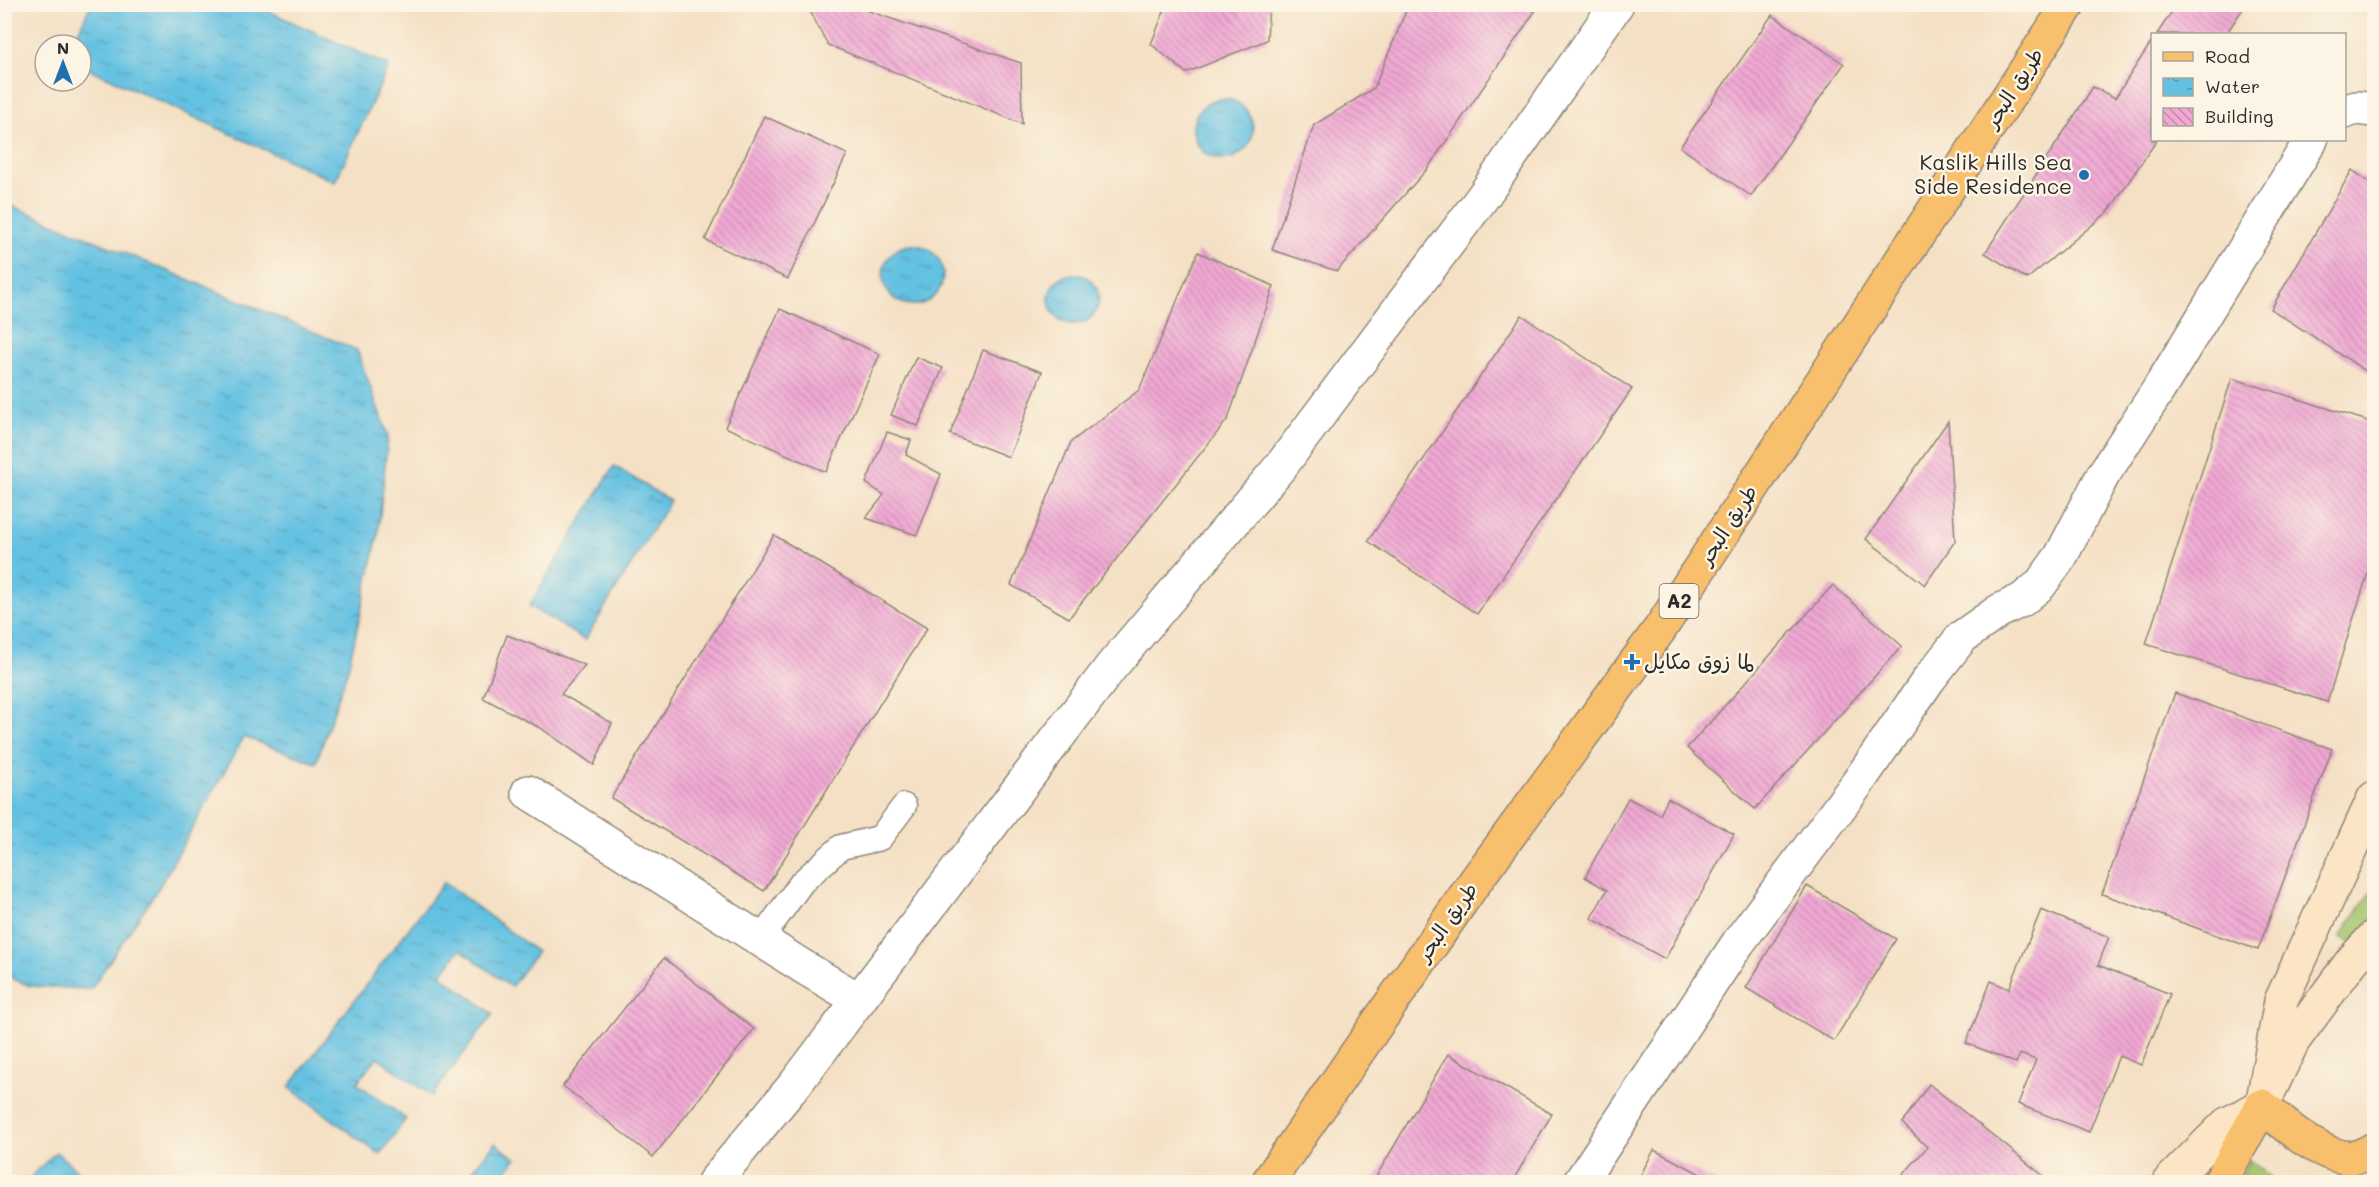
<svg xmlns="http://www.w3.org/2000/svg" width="2379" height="1187" font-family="Mali,'Playpen Sans Arabic',sans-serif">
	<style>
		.green { fill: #a2c36b; stroke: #66774b; stroke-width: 1.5 }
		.water { fill: url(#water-ripples); stroke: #487686; stroke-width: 1.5 }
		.building { fill: url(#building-back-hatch) }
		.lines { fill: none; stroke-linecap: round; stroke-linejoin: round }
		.lane-casing { stroke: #908678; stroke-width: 27 }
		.street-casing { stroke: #908678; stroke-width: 36 }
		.secondary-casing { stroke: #908678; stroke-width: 36 }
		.primary-casing { stroke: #908678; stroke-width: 36 }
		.highway-casing { stroke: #908678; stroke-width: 36 }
		.lane { stroke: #fff; stroke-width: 24 }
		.street { stroke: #fff; stroke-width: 33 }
		.secondary { stroke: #fce5c4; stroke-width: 33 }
		.primary { stroke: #f8bf6c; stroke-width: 33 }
		.highway { stroke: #f8bf6c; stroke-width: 33 }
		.poi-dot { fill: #1f6fb2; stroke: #fcf5e5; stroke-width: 2 }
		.labels { text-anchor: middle; stroke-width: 5; stroke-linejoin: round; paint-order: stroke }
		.shield { fill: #fcf5e5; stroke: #6a6863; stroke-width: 1.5 }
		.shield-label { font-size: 20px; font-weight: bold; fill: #2b2b2b }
		.street-label { font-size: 21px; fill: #2b2b2b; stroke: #fcf5e5 }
		.poi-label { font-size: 21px; fill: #2b2b2b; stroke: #fcf5e5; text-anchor: end }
	</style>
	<defs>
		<pattern id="water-ripples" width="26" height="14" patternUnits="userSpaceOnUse" patternTransform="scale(1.5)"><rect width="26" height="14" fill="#64c1e2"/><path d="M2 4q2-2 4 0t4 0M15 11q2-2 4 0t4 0" fill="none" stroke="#539db7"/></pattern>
		<pattern id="building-back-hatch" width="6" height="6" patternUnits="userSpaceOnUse" patternTransform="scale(1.5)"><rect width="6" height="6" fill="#f1a9d4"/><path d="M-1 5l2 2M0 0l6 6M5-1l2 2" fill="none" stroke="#c38aac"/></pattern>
	</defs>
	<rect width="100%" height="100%" fill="#fcf5e5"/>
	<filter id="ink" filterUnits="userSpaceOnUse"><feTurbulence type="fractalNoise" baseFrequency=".0167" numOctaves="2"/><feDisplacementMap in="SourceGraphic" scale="12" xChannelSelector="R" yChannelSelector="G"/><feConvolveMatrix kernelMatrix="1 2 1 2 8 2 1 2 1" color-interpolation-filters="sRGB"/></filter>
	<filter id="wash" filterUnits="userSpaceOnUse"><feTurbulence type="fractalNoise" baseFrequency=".008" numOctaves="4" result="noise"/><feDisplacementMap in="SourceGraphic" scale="24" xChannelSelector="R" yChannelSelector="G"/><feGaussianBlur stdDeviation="1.35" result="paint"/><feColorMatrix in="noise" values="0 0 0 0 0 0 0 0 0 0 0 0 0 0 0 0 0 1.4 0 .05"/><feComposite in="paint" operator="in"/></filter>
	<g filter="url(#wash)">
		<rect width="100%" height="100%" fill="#f4e0c4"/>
		<!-- green -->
		<g class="green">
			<path d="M2374 887V915L2352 943 2340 937Z"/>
			<path d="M2248 1159 2277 1182H2240Z"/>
		</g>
		<!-- water -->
		<g class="water">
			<path d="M91 4 255 5 389 66 335 182 81 65V45H72Z"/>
			<circle cx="1223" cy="129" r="30"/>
			<path d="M5 203 357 350 388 436 378 535 348 669 316 763 244 737 159 887 91 989 29 986 5 975Z"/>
			<circle cx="913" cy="275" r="30"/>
			<circle cx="1074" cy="299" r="25"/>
			<path d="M614 466 670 501 585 640 529 606Z"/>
			<path d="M444 882 537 952 511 987 460 949 441 975 493 1014 432 1096 377 1057 357 1083 406 1119 380 1155 289 1087Z"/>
			<path d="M495 1143 516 1159 498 1182H463Z"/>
			<path d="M56 1152 90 1182H26Z"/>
		</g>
		<g id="blocks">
			<!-- building -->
			<g class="building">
				<path d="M812 4H848L1021 63 1022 124 828 45 811 13Z"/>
				<path d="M1173 4H1269L1267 40 1186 73 1151 44 1166 7Z"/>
				<path d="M1409 4H1540L1428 168 1337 271 1272 250 1314 125 1374 88Z"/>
				<path d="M2177 4H2246L2226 34H2157Z"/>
				<path d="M1772 15 1844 64 1751 196 1680 147Z"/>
				<path d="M2152 41V140H2157L2109 211 2027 279 1985 253 2093 87 2115 98Z"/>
				<path d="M764 116 847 154 788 279 705 240Z"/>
				<path d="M2352 170 2374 185V389L2370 386 2372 375 2271 309Z"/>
				<path d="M1198 252 1274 286 1228 419 1069 618 1011 585 1071 442 1139 390Z"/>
				<path d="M780 309 880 354 826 472 725 427Z"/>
				<path d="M1522 315 1632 389 1477 614 1368 541Z"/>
				<path d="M983 350 1042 372 1009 457 950 434Z"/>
				<path d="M916 357 943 368 918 426 891 415Z"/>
				<path d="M2232 378 2374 423V554L2327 702 2146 644Z"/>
				<path d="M1948 421 1955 541 1925 585 1866 539Z"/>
				<path d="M887 432 911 440 906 455 941 474 917 535 866 518 884 495 866 483Z"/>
				<path d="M774 535 927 628 764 891 611 798Z"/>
				<path d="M1833 585 1902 646 1755 809 1687 748Z"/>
				<path d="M507 635 585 665 561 694 612 723 594 765 542 729 483 698Z"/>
				<path d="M2175 693 2332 749 2258 950 2102 894Z"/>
				<path d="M1628 798 1660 815 1668 798 1734 834 1665 959 1591 918 1607 890 1585 877Z"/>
				<path d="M1807 886 1896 939 1834 1041 1746 988Z"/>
				<path d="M2041 910 2109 937 2098 965 2170 994 2141 1065 2119 1056 2089 1132 2018 1104 2036 1060 2020 1054 2016 1063 1966 1043 1991 981 2009 989Z"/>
				<path d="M664 958 754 1029 653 1157 563 1086Z"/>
				<path d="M1448 1054 1552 1114 1512 1182H1373Z"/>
				<path d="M1929 1084 2051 1182H1897L1927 1147 1902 1123Z"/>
				<path d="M1654 1150 1716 1182H1637Z"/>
			</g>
		</g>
	</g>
	<g filter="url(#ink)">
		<use href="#blocks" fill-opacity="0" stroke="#908678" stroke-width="1.5"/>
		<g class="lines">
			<!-- lane casing -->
			<g class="lane-casing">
				<path id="lane" d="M761 939 802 882 841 847 880 838 904 806"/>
			</g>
			<!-- street casing -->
			<g class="street-casing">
				<g id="street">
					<path d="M2344 112 2356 108 2374 110"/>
					<path d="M528 792 805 968 859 1000"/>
					<path d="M714 1182 796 1083 1111 667 1281 466 1482 198 1617 4"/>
					<path d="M1580 1182 1738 943 1857 784 1929 679 1962 637 1999 611 2022 600 2040 585 2061 556 2103 475 2159 389 2311 140"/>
				</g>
			</g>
			<!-- secondary casing -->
			<g class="secondary-casing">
				<g id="secondary">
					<path d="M2262 1106 2281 1001 2374 798"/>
					<path d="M2169 1182 2227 1124 2262 1106 2293 1041 2352 961 2374 937"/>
				</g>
			</g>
			<!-- primary casing -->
			<g class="primary-casing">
				<path id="primary" d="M1268 1182 1474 883 1660 629 2069 4"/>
			</g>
			<!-- highway casing -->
			<g class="highway-casing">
				<path id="highway" d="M2220 1182 2262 1106C2284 1124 2326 1163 2357 1157 2363 1155 2369 1152 2374 1149"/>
			</g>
			<!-- lane -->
			<use href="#lane" class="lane"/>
			<!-- street -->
			<use href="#street" class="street"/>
			<!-- secondary -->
			<use href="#secondary" class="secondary"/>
			<!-- primary -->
			<use href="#primary" class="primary"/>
			<!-- highway -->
			<use href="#highway" class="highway"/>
		</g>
	</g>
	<!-- markers -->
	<g class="poi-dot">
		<circle cx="2084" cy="175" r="6"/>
		<path d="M1629 653h6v6h6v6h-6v6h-6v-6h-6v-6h6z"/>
	</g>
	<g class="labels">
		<!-- shield labels -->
		<rect class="shield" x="1659.5" y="584" width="39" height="34" rx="4.5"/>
		<g class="shield-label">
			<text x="1679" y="608">A2</text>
		</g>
		<!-- street labels -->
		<g class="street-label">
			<text transform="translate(2014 88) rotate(-57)" y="7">طريق البحر</text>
			<text transform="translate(1728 525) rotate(-57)" y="7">طريق البحر</text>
			<text transform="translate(1447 922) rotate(-55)" y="7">طريق البحر</text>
		</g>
		<!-- poi labels -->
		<g class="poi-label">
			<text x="2072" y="170">Kaslik Hills Sea<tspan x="2072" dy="24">Side Residence</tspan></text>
			<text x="1644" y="669" text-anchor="start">لما زوق مكايل</text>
		</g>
	</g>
	<!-- margin -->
	<rect width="2379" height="1187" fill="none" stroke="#fcf5e5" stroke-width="24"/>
	<!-- legend -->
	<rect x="2151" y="33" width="195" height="108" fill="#fcf5e5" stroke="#a8a49b" stroke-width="1.5"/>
	<rect x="2163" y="52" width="30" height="9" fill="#f8bf6c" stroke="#a8a49b" stroke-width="1.5"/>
	<text x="2205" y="63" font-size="18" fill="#2b2b2b">Road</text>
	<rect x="2163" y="78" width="30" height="18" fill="url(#water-ripples)" stroke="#a8a49b" stroke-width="1.5"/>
	<text x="2205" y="93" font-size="18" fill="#2b2b2b">Water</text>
	<rect x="2163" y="108" width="30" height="18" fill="url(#building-back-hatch)" stroke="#a8a49b" stroke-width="1.5"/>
	<text x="2205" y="123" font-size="18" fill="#2b2b2b">Building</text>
	<!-- north arrow -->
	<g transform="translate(63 63)"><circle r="28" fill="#fcf5e5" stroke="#a8a49b" stroke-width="1.5"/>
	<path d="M0-4.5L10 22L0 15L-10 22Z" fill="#1f6fb2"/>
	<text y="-9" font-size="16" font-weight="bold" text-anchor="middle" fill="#2b2b2b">N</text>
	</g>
</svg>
